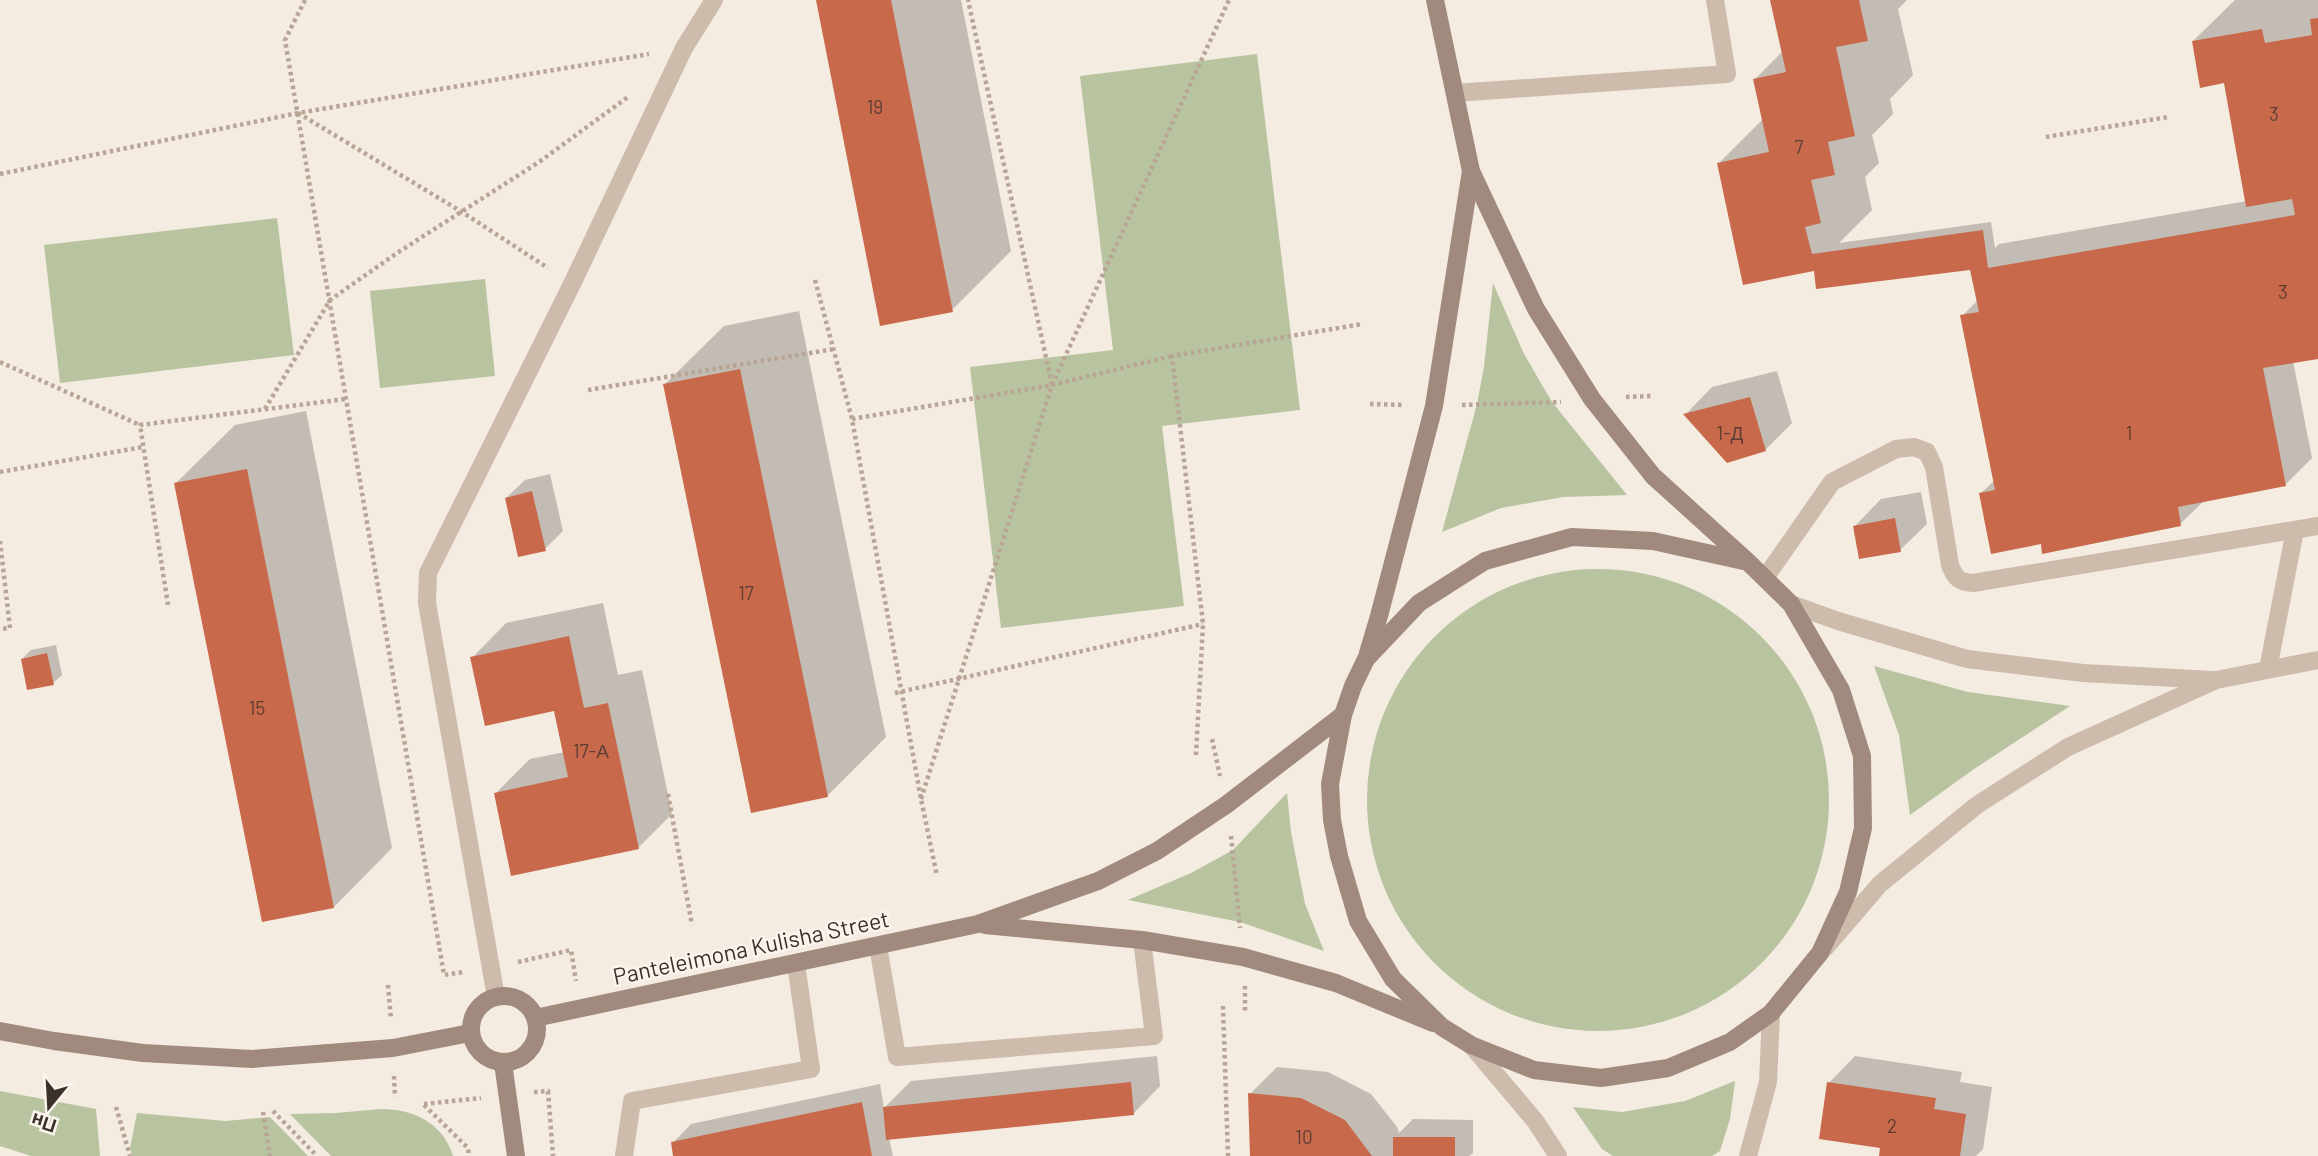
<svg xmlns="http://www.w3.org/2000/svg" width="2318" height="1156" font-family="Barlow,sans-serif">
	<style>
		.green { fill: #b8c4a0 }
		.shadow { fill: #0003 }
		.building { fill: #c8694b }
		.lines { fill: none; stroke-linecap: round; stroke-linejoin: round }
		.path { stroke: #b9a596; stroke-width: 4.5; stroke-dasharray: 3.5 3.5; stroke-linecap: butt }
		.lane { stroke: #cdbbac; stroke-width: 18 }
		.street { stroke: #cdbbac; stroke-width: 18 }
		.secondary { stroke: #a18a7d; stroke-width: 18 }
		.labels { text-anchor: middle; stroke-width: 5; stroke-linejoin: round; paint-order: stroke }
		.number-label { font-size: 19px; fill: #5e3e33 }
		.street-label { font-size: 23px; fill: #3b302b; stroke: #fbf5ee }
	</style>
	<rect width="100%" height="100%" fill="#f4ebe1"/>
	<!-- green -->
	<g class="green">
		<path d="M1257 54 1300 410 1162 426 1184 606 1001 628 970 367 1113 350 1080 76Z"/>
		<path d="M277 218 294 355 60 383 44 245Z"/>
		<path d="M485 279 495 376 380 388 370 291Z"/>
		<path d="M1493 283 1524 354 1552 402 1627 495 1563 497 1501 508 1442 532 1477 404 1484 367Z"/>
		<circle cx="1598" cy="800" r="231"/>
		<path d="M1874 666 1968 692 2070 706 1974 769 1910 815 1899 735Z"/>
		<path d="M1287 793 1291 832 1305 904 1324 951 1240 922 1128 900 1191 873 1233 850Z"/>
		<path d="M1735 1081 1730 1119 1720 1151 1712 1156H1613L1602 1149 1573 1107 1622 1112 1685 1101Z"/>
		<path d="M0 1091 96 1109 100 1156H31L0 1146Z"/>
		<path d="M381 1109C414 1109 443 1123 453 1156H331L290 1114 336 1113Z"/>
		<path d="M137 1113 225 1121 270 1117 308 1156H132L130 1148Z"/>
	</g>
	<!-- shadow -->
	<g class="shadow">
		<path d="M817 0H961L1011 251 952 310Z"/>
		<path d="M1772 0H1907L1898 9 1913 75 1890 99 1893 114 1872 135 1879 163 1865 177 1872 210 1839 243 1991 222 1995 248 1999 244 2247 201 2225 81 2193 41 2235 0H2318V357L2293 361 2312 458 2285 485 2204 501 2180 524 2042 542 1980 494 1995 480 1962 316 1978 300 1975 268 1815 269 1719 163 1764 118 1755 79 1783 51Z"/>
		<path d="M799 311 886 737 827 796 665 384 724 326Z"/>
		<path d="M1777 371 1792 423 1765 450 1686 414 1712 387Z"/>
		<path d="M306 411 392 848 334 907 176 483 235 425Z"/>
		<path d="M550 474 563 531 545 549 506 498 525 480Z"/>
		<path d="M1921 492 1927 524 1900 550 1855 526 1881 499Z"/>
		<path d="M603 603 618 675 642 670 672 814 638 848 496 793 530 759 565 752 556 709 472 658 506 623Z"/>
		<path d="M56 645 62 675 53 683 22 659 31 650Z"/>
		<path d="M1157 1056 1160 1086 1134 1113 889 1138 893 1156H674L673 1143 691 1124 880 1084 884 1108 911 1081Z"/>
		<path d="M1855 1056 1962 1072 1960 1082 1992 1087 1983 1149 1976 1156H1880L1882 1146 1829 1083Z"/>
		<path d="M1277 1067 1328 1072 1371 1094 1397 1127 1399 1133 1413 1119 1473 1120V1153L1469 1156H1251L1250 1094Z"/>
	</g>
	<!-- building -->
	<g class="building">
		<path d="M816 0H891L953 312 880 326Z"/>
		<path d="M1770 0H1859L1868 41 1836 47 1855 136 1828 142 1835 175 1811 180 1821 223 1805 227 1812 254 1983 230 1988 268 2295 215 2292 199 2246 207 2224 83 2200 88 2192 41 2262 29 2265 43 2312 35 2310 19 2318 18V359L2263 368 2286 486 2178 507 2181 526 2042 554 2041 544 1991 554 1979 493 1995 490 1960 315 1979 312 1970 270 1816 289 1814 271 1743 285 1717 163 1769 152 1753 79 1786 72Z"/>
		<path d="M740 369 828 797 751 813 663 384Z"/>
		<path d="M1750 397 1766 451 1727 463 1683 414Z"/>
		<path d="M247 469 334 908 262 922 174 483Z"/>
		<path d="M532 491 546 551 518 557 505 498Z"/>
		<path d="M1895 518 1901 552 1859 559 1853 526Z"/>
		<path d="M569 636 584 708 608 703 639 849 511 876 494 793 568 777 554 711 485 726 470 657Z"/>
		<path d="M47 653 54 685 27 690 21 659Z"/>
		<path d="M1131 1082 1134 1115 886 1140 883 1107Z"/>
		<path d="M1827 1082 1936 1098 1934 1109 1966 1114 1960 1156H1879L1880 1148 1819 1139Z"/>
		<path d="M1248 1093 1301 1098 1345 1120 1372 1156H1250Z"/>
		<path d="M862 1102 872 1156H673L671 1142Z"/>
		<rect x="1393" y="1137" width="62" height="19"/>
	</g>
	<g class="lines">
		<!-- path -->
		<g class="path">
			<path d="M305 0 285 40 444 975 464 972"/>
			<path d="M298 113 462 212 548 268"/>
			<path d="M2046 137 2168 117"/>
			<path d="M0 174 298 113 649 54"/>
			<path d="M815 280 852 419 921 799 937 876"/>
			<path d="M0 362 140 425"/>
			<path d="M1052 385 1172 356"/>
			<path d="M588 390 834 349"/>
			<path d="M1626 397 1653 396"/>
			<path d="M1370 404 1404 405"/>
			<path d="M1462 405 1561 402"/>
			<path d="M265 409 330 300 397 253 539 162 628 97"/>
			<path d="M852 419 1052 385 968 0"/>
			<path d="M0 472 143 447"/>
			<path d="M0 541 10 628 0 629"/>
			<path d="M168 605 140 425 346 399"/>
			<path d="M895 693 1203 624"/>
			<path d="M1212 739 1220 776"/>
			<path d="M1196 755 1203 624 1172 356 1362 324"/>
			<path d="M668 794 692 925"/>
			<path d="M921 799 1052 385 1229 0"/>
			<path d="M1231 836 1240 928"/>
			<path d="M518 962 571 950 576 981"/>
			<path d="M388 985 391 1019"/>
			<path d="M1245 986V1011"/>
			<path d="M1223 1006 1228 1156"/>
			<path d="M394 1076 395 1097"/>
			<path d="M534 1092 548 1091 553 1156"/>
			<path d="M424 1104 481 1098"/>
			<path d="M424 1105 468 1148 469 1156"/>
			<path d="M116 1107 130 1156"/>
			<path d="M273 1111 317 1156"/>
			<path d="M263 1112 270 1156"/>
		</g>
		<!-- lane -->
		<g class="lane">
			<path d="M1455 93 1727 74 1715 0"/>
			<path d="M1765 578 1832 482 1896 449 1914 447 1927 452 1934 467 1950 565C1955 578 1959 582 1973 583L2318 526"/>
			<path d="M2268 669 2295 530"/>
			<path d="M878 946 897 1057 1154 1036 1142 940"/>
			<path d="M496 997 427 603 428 573 572 284 684 48 714 0"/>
			<path d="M624 1156 632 1101 811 1069 796 964"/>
		</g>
		<!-- street -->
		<g class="street">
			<path d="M1791 604 1838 621 1967 659 2083 673 2212 680"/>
			<path d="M1825 948 1880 884 1977 805 2068 747 2216 680 2318 660"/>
			<path d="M1471 1045 1536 1122 1558 1156"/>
			<path d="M1748 1156 1768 1082 1771 1013"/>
		</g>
		<!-- secondary -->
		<g class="secondary">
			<path d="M1435 0 1471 171 1536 309 1592 399 1653 476 1748 562 1791 604 1841 690 1862 756 1863 828 1848 892 1820 953 1771 1013 1730 1042 1668 1068 1601 1078 1534 1070 1471 1045 1442 1027 1393 979 1358 921 1339 856 1332 820 1330 784 1343 715 1353 686 1366 659 1419 603 1485 561 1572 537 1653 541 1748 562"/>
			<path d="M1368 653 1379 616 1434 406 1471 171"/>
			<path d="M985 925 1142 940 1243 957 1336 983 1433 1023"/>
			<circle cx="504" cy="1029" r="33"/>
			<path d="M535 1018 978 924 1098 881 1157 851 1226 805 1343 715"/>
			<path d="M0 1031 54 1041 143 1053 252 1059 393 1048 470 1033"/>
			<path d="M503 1063 516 1156"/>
		</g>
	</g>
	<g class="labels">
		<!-- number labels -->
		<g class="number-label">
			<text x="875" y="114">19</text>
			<text x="2274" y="121">3</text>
			<text x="1799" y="154">7</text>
			<text x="2283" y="299">3</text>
			<text x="1730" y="440">1-Д</text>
			<text x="2129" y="440">1</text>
			<text x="746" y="600">17</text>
			<text x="257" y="715">15</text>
			<text x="591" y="758">17-А</text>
			<text x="1892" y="1133">2</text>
			<text x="1304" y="1144">10</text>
		</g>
		<!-- street labels -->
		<g class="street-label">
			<text transform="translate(751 948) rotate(-12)" y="8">Panteleimona Kulisha Street</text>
		</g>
	</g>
	<!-- north arrow -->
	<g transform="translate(49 1107) rotate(198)" stroke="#fbf5ee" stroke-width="5" paint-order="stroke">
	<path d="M0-5L12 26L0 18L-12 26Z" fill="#3b302b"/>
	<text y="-10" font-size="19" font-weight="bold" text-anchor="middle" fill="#3b302b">Пн</text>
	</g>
</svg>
